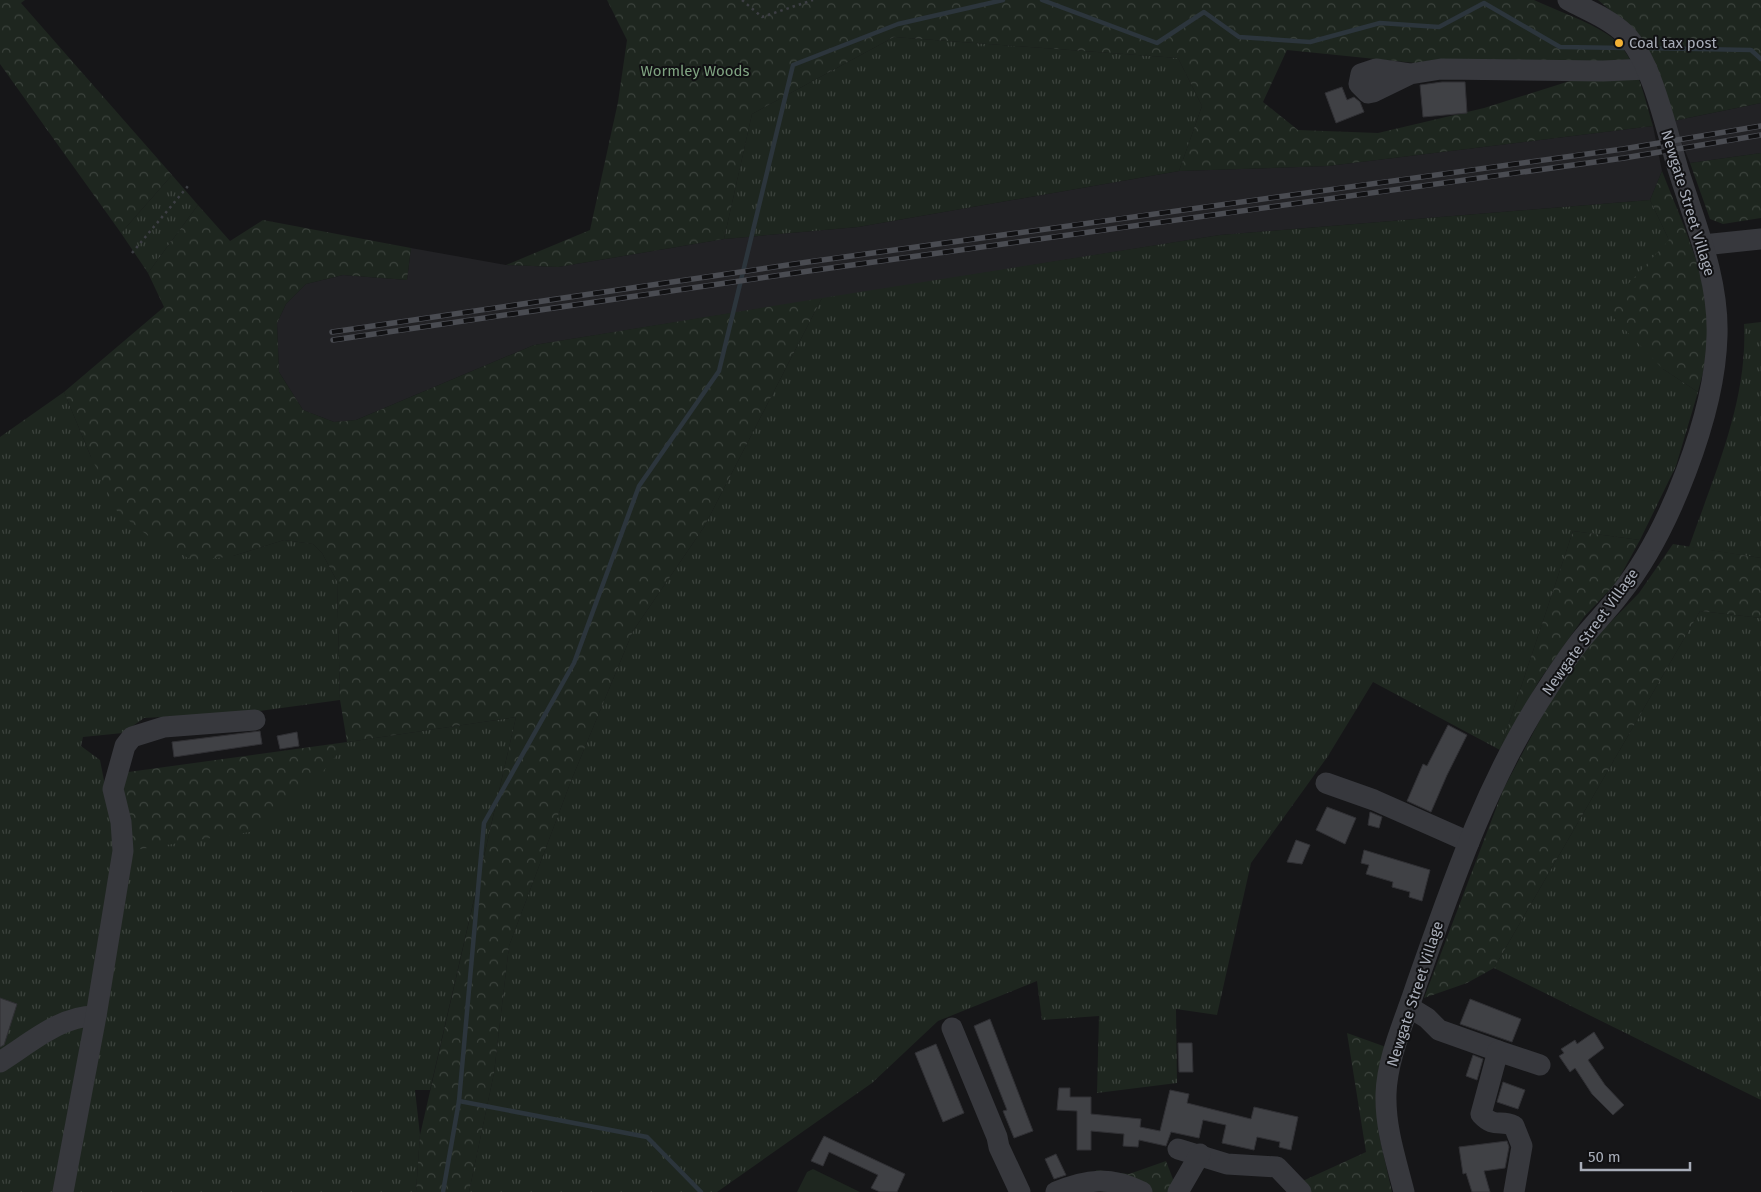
<svg xmlns="http://www.w3.org/2000/svg" width="1761" height="1192" font-family="'Fira Sans',sans-serif">
	<style>
		.built { fill: #222225 }
		.grass { fill: url(#grass-tufts) }
		.forest { fill: url(#forest-crowns); fill-rule: evenodd }
		.pitch { fill: #1e261f }
		.lines { fill: none; stroke-linecap: round; stroke-linejoin: round }
		.stream { stroke: #2c353c; stroke-width: 4.5 }
		.building { fill: #404145; stroke: #303034 }
		.path { stroke: #3d3f44; stroke-width: 2.5; stroke-dasharray: 2.5 4; stroke-linecap: butt }
		.minor { stroke: #37383d; stroke-width: 21 }
		.rail-casing { stroke: #4a4c52; stroke-width: 5.5 }
		.rail { stroke: #111113; stroke-width: 4; stroke-dasharray: 11; stroke-linecap: butt }
		.poi-dot { fill: #f2b134; stroke: #111113; stroke-width: 2 }
		.labels { text-anchor: middle; stroke-width: 4; stroke-linejoin: round; paint-order: stroke }
		.poi-label { font-size: 15px; fill: #a8adb8; stroke: #111113; text-anchor: start }
		.park-label { font-size: 15px; fill: #7fa381; stroke: #111113 }
		.street-label { font-size: 15px; fill: #a8adb8; stroke: #111113 }
	</style>
	<defs>
		<pattern id="grass-tufts" width="24" height="20" patternUnits="userSpaceOnUse" patternTransform="scale(1.25)"><rect width="24" height="20" fill="#1e261f"/><path d="M3 7l-1-3M5 7V3M7 7l1-3M15 17l-1-3M17 17v-4M19 17l1-3" fill="none" stroke="#3c433d"/></pattern>
		<pattern id="forest-crowns" width="20" height="18" patternUnits="userSpaceOnUse" patternTransform="scale(1.25)"><rect width="20" height="18" fill="#1e261f"/><path d="M2 6a3 3 0 1 1 6 0M12 15a3 3 0 1 1 6 0" fill="none" stroke="#3c433d"/></pattern>
	</defs>
	<rect width="100%" height="100%" fill="#161618"/>
	<!-- built -->
	<g class="built">
		<path d="M1761 103V153L1690 163 1673 121Z"/>
		<path d="M1653 126 1662 171 1650 200 1220 235 534 345 356 420 334 422 303 410 279 372 277 323 286 304 306 284 343 275 407 280 411 248 506 265 558 267 724 239 858 227 1179 171 1328 166Z"/>
	</g>
	<!-- grass -->
	<g class="grass">
		<path d="M894 37 1178 58 1202 106 1179 171 858 227 724 239 752 114Z"/>
		<path d="M172 175 198 205 148 273 121 233Z"/>
		<path d="M1650 200 1669 240 1663 369 1698 392 1676 466 1640 540 1573 531 1500 750 1373 682 1328 756 1251 863 1217 1015 1176 1009 1177 1083 1097 1093 1099 1016 1042 1020 1037 981 938 1021 872 1083 717 1192H469L494 1073 509 946 571 781 633 631 704 527 822 298 1220 235Z"/>
		<path d="M1761 322V558L1689 547C1714 475 1748 401 1744 324Z"/>
		<path d="M64 392 91 457 233 556 284 540 313 544 322 553 337 581 340 700 253 712 144 718 123 733 83 737 81 746 100 760 117 847 57 1192H0V437Z"/>
		<path d="M1700 611 1761 618V1100L1494 968Z"/>
		<path d="M516 717 430 1090H415L420 1135 416 1192H69L128 851 348 742Z"/>
	</g>
	<!-- forest -->
	<g class="forest">
		<path d="M0 0H25L21 3 172 175 121 233 0 64Z"/>
		<path d="M607 0H1534C1558 11 1585 20 1607 34 1636 52 1644 96 1653 126L1328 166 1179 171 1202 106 1178 58 894 37 752 114 724 239 558 267 506 265 590 230 618 102 627 40ZM1287 50 1573 79V80L1484 108 1378 133 1298 130 1263 102Z"/>
		<path d="M1598 0H1761V103L1673 121 1636 32Z"/>
		<path d="M1761 153V218L1723 224 1710 219 1690 163Z"/>
		<path d="M1662 171C1684 228 1714 287 1707 351 1706 364 1701 379 1698 392L1663 369 1605 309 1669 240 1650 200Z"/>
		<path d="M198 205 230 241 263 220 411 248 407 280 343 275 306 284 286 304 277 323 279 372 303 410 334 422 356 420 534 345 822 298 704 527 633 631 571 781 509 946 494 1073 469 1192H416L420 1135 516 717 348 742 319 776 256 831 128 851 121 773 347 742 340 700 337 581 322 553 313 544 284 540 233 556 194 561 152 539 117 511 91 457 64 392 164 307 148 273Z"/>
		<path d="M1573 531 1640 540 1617 582 1584 617 1539 681 1500 750Z"/>
		<path d="M1673 544 1761 558V618L1700 611 1494 968 1467 983 1424 998 1503 790 1551 699 1591 642 1639 593Z"/>
		<path d="M1347 1033 1386 1047 1376 1100 1379 1135 1392 1192H1293L1296 1184 1366 1152Z"/>
		<path d="M1166 1161 1178 1192H1103L1096 1170 1129 1174Z"/>
	</g>
	<!-- pitch -->
	<path class="pitch" d="M813 1169 860 1192H797L807 1172Z"/>
	<g class="lines">
		<!-- stream -->
		<g class="stream">
			<path d="M1042 0 1157 43 1204 12 1239 37 1310 42 1380 23 1439 27 1484 3 1560 47 1626 48"/>
			<path d="M1644 48 1751 50 1761 59"/>
			<path d="M459 1101 647 1137 701 1192"/>
			<path d="M443 1192 459 1101 484 823 574 663 639 486 719 371 793 65 898 24 1003 0"/>
		</g>
	</g>
	<!-- building -->
	<g class="building">
		<path d="M1442 82H1465L1467 113 1423 117 1420 85Z"/>
		<path d="M1342 87 1347 100 1354 97 1360 102 1364 112 1336 123 1325 93Z"/>
		<path d="M1448 725 1467 735 1447 775 1431 812 1407 801 1423 764 1427 766Z"/>
		<path d="M260 731 262 744 174 757 172 742Z"/>
		<path d="M297 732 299 746 280 749 277 736Z"/>
		<path d="M1327 807 1356 818 1345 844 1316 830Z"/>
		<path d="M1370 812 1382 817 1379 828 1368 825Z"/>
		<path d="M1296 840 1310 845 1302 864 1287 862Z"/>
		<path d="M1364 850 1430 870 1422 901 1409 897 1410 892 1392 887 1393 882 1366 874 1369 865 1361 863Z"/>
		<path d="M0 998 17 1004 4 1045 0 1047Z"/>
		<path d="M1470 999 1521 1019 1512 1042 1460 1024Z"/>
		<path d="M990 1019 1033 1131 1014 1138 1003 1111 1007 1110 974 1026Z"/>
		<path d="M1594 1032 1604 1048 1588 1060 1605 1085 1624 1105 1613 1115 1592 1094 1575 1068 1570 1072 1559 1056 1564 1053 1561 1049 1575 1040 1577 1044Z"/>
		<path d="M1178 1043H1192L1193 1072H1179Z"/>
		<path d="M936 1044 964 1113 943 1122 915 1053Z"/>
		<path d="M1473 1055 1483 1059 1477 1080 1466 1076Z"/>
		<path d="M1503 1082 1525 1090 1518 1109 1497 1102Z"/>
		<path d="M1059 1088H1070V1097H1091V1114L1141 1119 1140 1127 1160 1131 1170 1090 1189 1094 1187 1103 1251 1119 1254 1107 1298 1117 1291 1150 1279 1147 1280 1142 1257 1137 1254 1150 1222 1143 1226 1125 1203 1120 1199 1138 1171 1132 1166 1146 1139 1140 1138 1147 1123 1146 1124 1134 1091 1131V1150H1077V1111L1057 1110Z"/>
		<path d="M824 1136 905 1174 897 1192H880L871 1188 878 1175 829 1152 823 1166 811 1161Z"/>
		<path d="M1507 1141 1509 1147 1505 1168 1484 1171 1490 1192H1472L1466 1173 1463 1174 1459 1147Z"/>
		<path d="M1056 1154 1066 1175 1054 1179 1045 1159Z"/>
	</g>
	<g class="lines">
		<!-- path -->
		<g class="path">
			<path d="M742 0 762 17 813 0"/>
			<path d="M132 253 188 186"/>
		</g>
		<!-- minor -->
		<g class="minor">
			<path d="M1410 74 1376 69 1361 74 1359 84 1368 93 1373 92 1410 74 1441 69 1603 71 1647 69"/>
			<path d="M1703 245 1761 239"/>
			<path d="M1326 783 1374 800 1469 842"/>
			<path d="M1409 1007 1427 1018 1439 1030 1498 1051"/>
			<path d="M952 1028 997 1137 999 1147 1020 1192"/>
			<path d="M0 1062C29 1044 61 1015 96 1016"/>
			<path d="M1178 1149 1227 1164 1277 1167 1301 1192"/>
			<path d="M63 1192 96 1016 123 851 121 822 113 789 125 746 132 737 164 727 255 720"/>
			<path d="M1056 1192C1087 1179 1110 1176 1142 1192"/>
			<path d="M1178 1192 1200 1154"/>
			<path d="M1404 1192C1396 1160 1385 1128 1386 1094 1387 1058 1405 1020 1416 986 1452 884 1487 780 1547 689 1558 672 1569 655 1581 640 1594 624 1608 610 1620 594 1669 533 1715 414 1717 336 1719 278 1695 224 1678 169 1667 132 1652 61 1625 34 1610 19 1587 10 1568 0"/>
			<path d="M1514 1192 1522 1146 1514 1126C1500 1119 1495 1129 1481 1114L1498 1051 1540 1065"/>
		</g>
		<!-- rail casing -->
		<g class="rail-casing">
			<g id="rail">
				<path d="M332 332 808 262 1623 149 1761 126"/>
				<path d="M333 340 809 271 1624 158 1761 135"/>
			</g>
		</g>
		<!-- rail -->
		<use href="#rail" class="rail"/>
	</g>
	<!-- markers -->
	<circle class="poi-dot" cx="1619" cy="43" r="5"/>
	<g class="labels">
		<!-- poi labels -->
		<g class="poi-label">
			<text x="1629" y="48">Coal tax post</text>
		</g>
		<!-- park labels -->
		<g class="park-label">
			<text x="695" y="76">Wormley Woods</text>
		</g>
		<!-- street labels -->
		<g class="street-label">
			<text transform="translate(1688 203) rotate(73)" y="5">Newgate Street Village</text>
			<text transform="translate(1590 632) rotate(-54)" y="5">Newgate Street Village</text>
			<text transform="translate(1415 994) rotate(-72)" y="5">Newgate Street Village</text>
		</g>
	</g>
	<!-- scale -->
	<path d="M1581 1162v8h109v-8" fill="none" stroke="#a8adb8" stroke-width="2.5"/>
	<text x="1588" y="1162" font-size="15" fill="#a8adb8" stroke="#111113" stroke-width="4" paint-order="stroke">50 m</text>
</svg>
